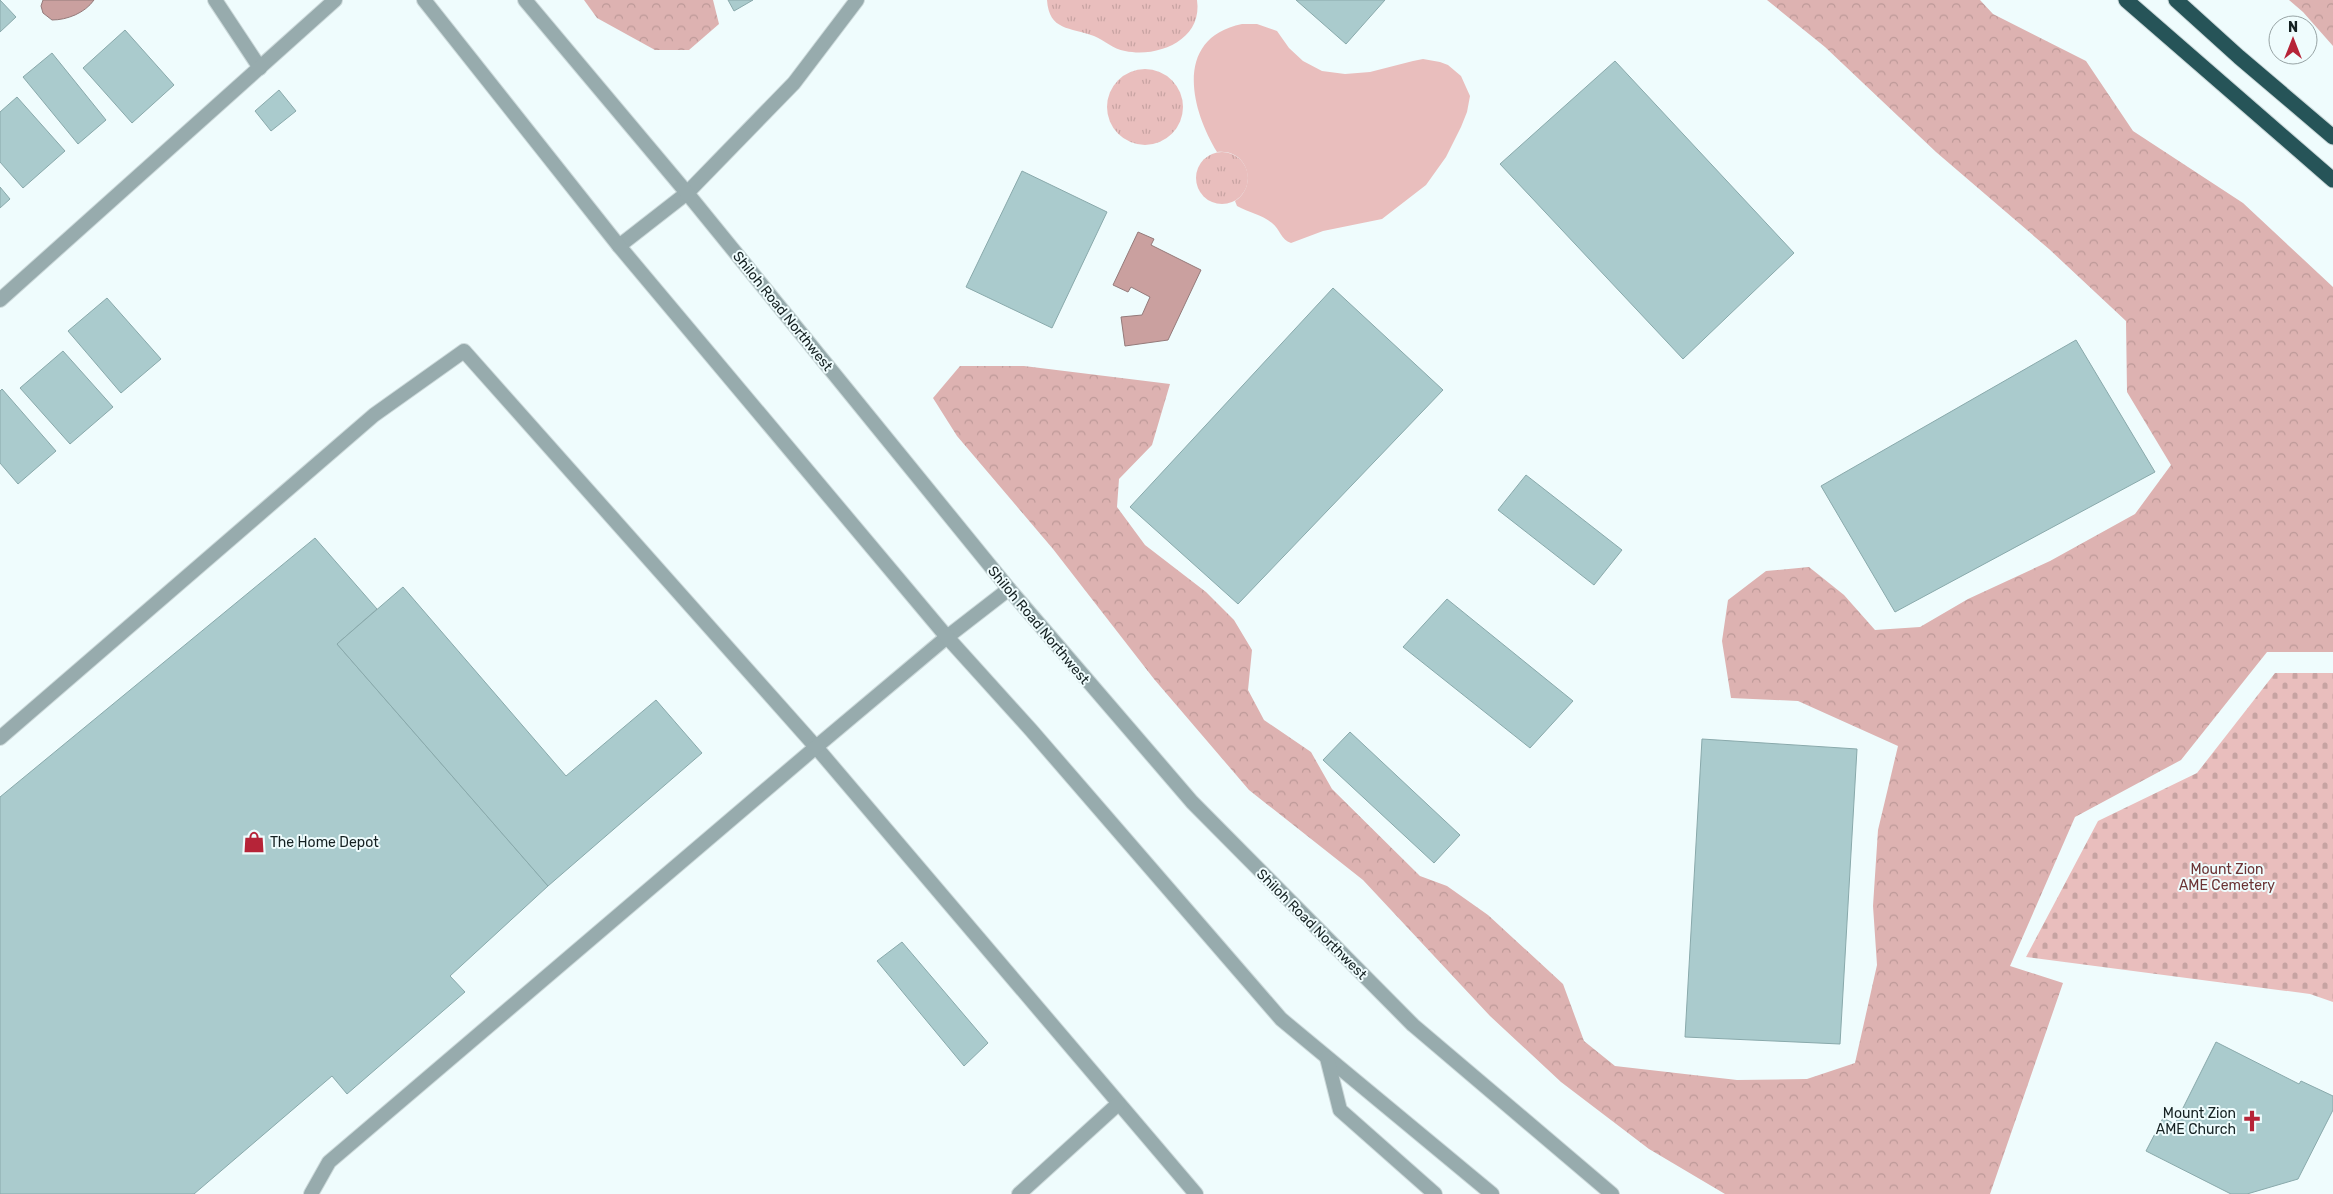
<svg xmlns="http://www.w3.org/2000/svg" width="2333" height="1194" font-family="Rubik,sans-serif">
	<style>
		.green { fill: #e9bebd }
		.forest { fill: url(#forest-crowns) }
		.cemetery { fill: url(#cemetery-stones) }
		.park { fill: url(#park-tufts) }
		.water { fill: #caa09f; stroke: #947a7a }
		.building { fill: #aacbcd; stroke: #89a9ab }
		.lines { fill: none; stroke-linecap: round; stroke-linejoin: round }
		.service-casing { stroke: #ccd9da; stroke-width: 16 }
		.minor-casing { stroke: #ccd9da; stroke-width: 16 }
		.tertiary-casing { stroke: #ccd9da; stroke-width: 16 }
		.motorway-casing { stroke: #ccd9da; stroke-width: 17 }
		.service { stroke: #97abad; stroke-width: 14 }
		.minor { stroke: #97abad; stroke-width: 14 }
		.tertiary { stroke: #97abad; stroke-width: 14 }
		.motorway { stroke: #265458; stroke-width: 15 }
		.labels { text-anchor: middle; stroke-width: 4; stroke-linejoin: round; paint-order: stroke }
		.street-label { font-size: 14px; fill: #152122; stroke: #effcfd }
		.poi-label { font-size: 14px; fill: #152122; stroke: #effcfd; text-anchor: start }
		.park-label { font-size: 14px; fill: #6b3334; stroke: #effcfd }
	</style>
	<defs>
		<pattern id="forest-crowns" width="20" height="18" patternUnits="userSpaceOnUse" patternTransform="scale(1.25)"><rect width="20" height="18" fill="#ddb2b1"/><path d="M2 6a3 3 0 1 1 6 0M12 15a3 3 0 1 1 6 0" fill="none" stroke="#bd9998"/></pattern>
		<pattern id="cemetery-stones" width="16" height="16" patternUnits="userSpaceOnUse" patternTransform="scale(1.25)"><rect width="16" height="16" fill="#e9bebd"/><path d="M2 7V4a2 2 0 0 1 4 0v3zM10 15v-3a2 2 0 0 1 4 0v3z" fill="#c7a3a2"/></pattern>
		<pattern id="park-tufts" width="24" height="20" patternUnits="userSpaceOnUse" patternTransform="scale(1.25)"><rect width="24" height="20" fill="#e9bebd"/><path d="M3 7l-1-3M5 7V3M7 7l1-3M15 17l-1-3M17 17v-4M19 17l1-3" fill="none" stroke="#c7a3a2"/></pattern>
	</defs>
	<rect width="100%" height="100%" fill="#effcfd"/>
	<!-- green -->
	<path class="green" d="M1242 24H1257L1277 31 1289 48 1303 61 1322 71 1345 74 1370 72 1413 61 1423 59 1440 62 1448 65 1461 76 1470 96 1467 112 1461 127 1446 157 1426 185 1382 219 1323 231 1291 243C1281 240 1280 229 1272 223 1261 214 1249 213 1237 206L1235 201C1259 185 1247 148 1217 152 1190 108 1174 38 1242 24Z"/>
	<!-- forest -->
	<g class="forest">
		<path d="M584 0H713L719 24 689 50H655L597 18Z"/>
		<path d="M1767 0H1980L1993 14 2086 61 2133 131 2243 203 2333 287V652H2267L2181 760 2075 817 2010 966 2063 983 1990 1194H1725L1649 1149 1561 1082 1490 1016 1363 880 1249 790 1154 679 1053 549 957 436 933 398 960 366H1024L1170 384 1152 445 1119 479 1117 507 1145 545 1206 592 1234 620 1252 650 1248 690 1264 720 1311 752 1332 789 1420 876 1447 886 1488 915 1563 984 1584 1041 1615 1066 1737 1080 1807 1079 1855 1063 1877 965 1873 906 1878 830 1898 746 1798 701 1731 698 1722 641 1728 600 1766 571 1809 567 1844 595 1875 630 1920 627 1968 599 2050 561 2135 514 2171 465 2127 392 2126 321 2049 249 1936 152 1825 47Z"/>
		<path d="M2289 0H2333V46L2303 12Z"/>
	</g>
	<!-- cemetery -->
	<path class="cemetery" d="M2275 673H2333V1002L2310 994 2026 957 2098 821 2197 773Z"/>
	<!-- park -->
	<g class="park">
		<path d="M1047 0H1197C1203 40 1158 58 1125 51 1113 49 1104 40 1094 36 1070 27 1049 31 1047 0Z"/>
		<circle cx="1145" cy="107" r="38"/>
		<circle cx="1222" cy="178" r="26"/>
	</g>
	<!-- water -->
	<g class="water">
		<path d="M43 0H94C85 13 67 20 52 20L43 13 41 6Z"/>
		<path d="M1138 232 1154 239 1151 245 1201 270 1168 340 1125 346 1121 317 1142 315 1150 297 1131 287 1128 292 1113 285Z"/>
	</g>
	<!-- building -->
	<g class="building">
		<path d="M0 0 16 17 0 32Z"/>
		<path d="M728 0H753L734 11Z"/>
		<path d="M1296 0H1385L1346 44Z"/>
		<path d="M125 30 174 85 132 123 83 68Z"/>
		<path d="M52 53 106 120 78 144 23 77Z"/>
		<path d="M1615 61 1794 253 1683 359 1500 164Z"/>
		<path d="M279 90 296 111 271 131 255 111Z"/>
		<path d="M17 97 65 151 23 188 0 162V112Z"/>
		<path d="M1022 171 1107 212 1052 328 966 287Z"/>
		<path d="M0 187 10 199 0 208Z"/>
		<path d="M1333 288 1443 390 1238 604 1130 507Z"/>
		<path d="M107 298 161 359 121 393 68 331Z"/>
		<path d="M2076 340 2155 472 1895 612 1821 486Z"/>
		<path d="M63 351 113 407 70 444 20 388Z"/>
		<path d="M2 389 56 451 18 484 0 463V391Z"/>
		<path d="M1526 475 1622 550 1594 585 1498 510Z"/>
		<path d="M315 538 377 609 337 644 548 886 450 976 465 992 347 1094 332 1076 194 1194H0V797Z"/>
		<path d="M403 587 566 776 656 700 702 753 548 886 337 644Z"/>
		<path d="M1447 599 1573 701 1530 748 1403 647Z"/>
		<path d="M1350 732 1460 835 1434 863 1323 760Z"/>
		<path d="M1702 739 1857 749 1840 1044 1685 1037Z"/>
		<path d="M902 942 988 1043 964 1066 877 961Z"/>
		<path d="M2216 1042 2299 1084 2301 1081 2333 1096V1110L2298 1179 2247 1194H2231L2146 1151 2163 1118 2175 1124Z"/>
	</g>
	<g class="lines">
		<!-- service casing -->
		<g class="service-casing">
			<g id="service">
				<path d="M215 0 260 68"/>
				<path d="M0 300 335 0"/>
				<path d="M0 738 374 415 464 351 816 747 1196 1194"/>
				<path d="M311 1194 329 1162 816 747 947 637 1009 589"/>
				<path d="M1019 1194 1118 1104"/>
			</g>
		</g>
		<!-- minor casing -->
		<g class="minor-casing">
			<path id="minor" d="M619 246 687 193 794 83 857 0"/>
		</g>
		<!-- tertiary casing -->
		<g class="tertiary-casing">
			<g id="tertiary">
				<path d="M424 0 619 246 947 637 1031 730 1281 1019 1492 1194"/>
				<path d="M525 0 687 193 1009 589 1192 802 1413 1025 1612 1194"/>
				<path d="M1327 1058 1340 1110 1435 1194"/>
			</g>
		</g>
		<!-- motorway casing -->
		<g class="motorway-casing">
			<g id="motorway">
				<path d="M2126 0 2333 180"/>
				<path d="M2176 0 2239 57 2333 137"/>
			</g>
		</g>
		<!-- service -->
		<use href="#service" class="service"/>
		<!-- minor -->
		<use href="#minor" class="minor"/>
		<!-- tertiary -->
		<use href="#tertiary" class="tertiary"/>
		<!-- motorway -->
		<use href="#motorway" class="motorway"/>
	</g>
	<!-- icons -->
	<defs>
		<g id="shop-bare" transform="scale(1.725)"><path d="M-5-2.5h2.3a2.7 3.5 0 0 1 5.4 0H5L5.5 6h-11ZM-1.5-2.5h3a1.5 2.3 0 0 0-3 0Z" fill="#b62438" stroke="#effcfd" stroke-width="2.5" paint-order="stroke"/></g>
		<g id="church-bare" transform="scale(1.725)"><path d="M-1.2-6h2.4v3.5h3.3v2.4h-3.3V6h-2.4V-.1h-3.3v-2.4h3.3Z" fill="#b62438" stroke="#effcfd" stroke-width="2.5" paint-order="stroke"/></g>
	</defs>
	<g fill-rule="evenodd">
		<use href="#shop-bare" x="254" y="842"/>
		<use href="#church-bare" x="2252" y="1121"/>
	</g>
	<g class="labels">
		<!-- street labels -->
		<g class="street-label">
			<text transform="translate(783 311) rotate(51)" y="5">Shiloh Road Northwest</text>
			<text transform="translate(1039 625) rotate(50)" y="5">Shiloh Road Northwest</text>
			<text transform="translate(1312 924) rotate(45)" y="5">Shiloh Road Northwest</text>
		</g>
		<!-- poi labels -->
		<g class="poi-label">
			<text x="270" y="847">The Home Depot</text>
			<text x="2236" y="1118" text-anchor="end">Mount Zion<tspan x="2236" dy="16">AME Church</tspan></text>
		</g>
		<!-- park labels -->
		<g class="park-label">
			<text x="2227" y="874">Mount Zion<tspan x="2227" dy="16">AME Cemetery</tspan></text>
		</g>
	</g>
	<!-- north arrow -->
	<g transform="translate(2293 40)"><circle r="24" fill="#effcfd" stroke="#98a4a5"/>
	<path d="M0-4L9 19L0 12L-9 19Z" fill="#b62438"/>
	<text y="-8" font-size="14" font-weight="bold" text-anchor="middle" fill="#152122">N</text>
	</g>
</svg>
